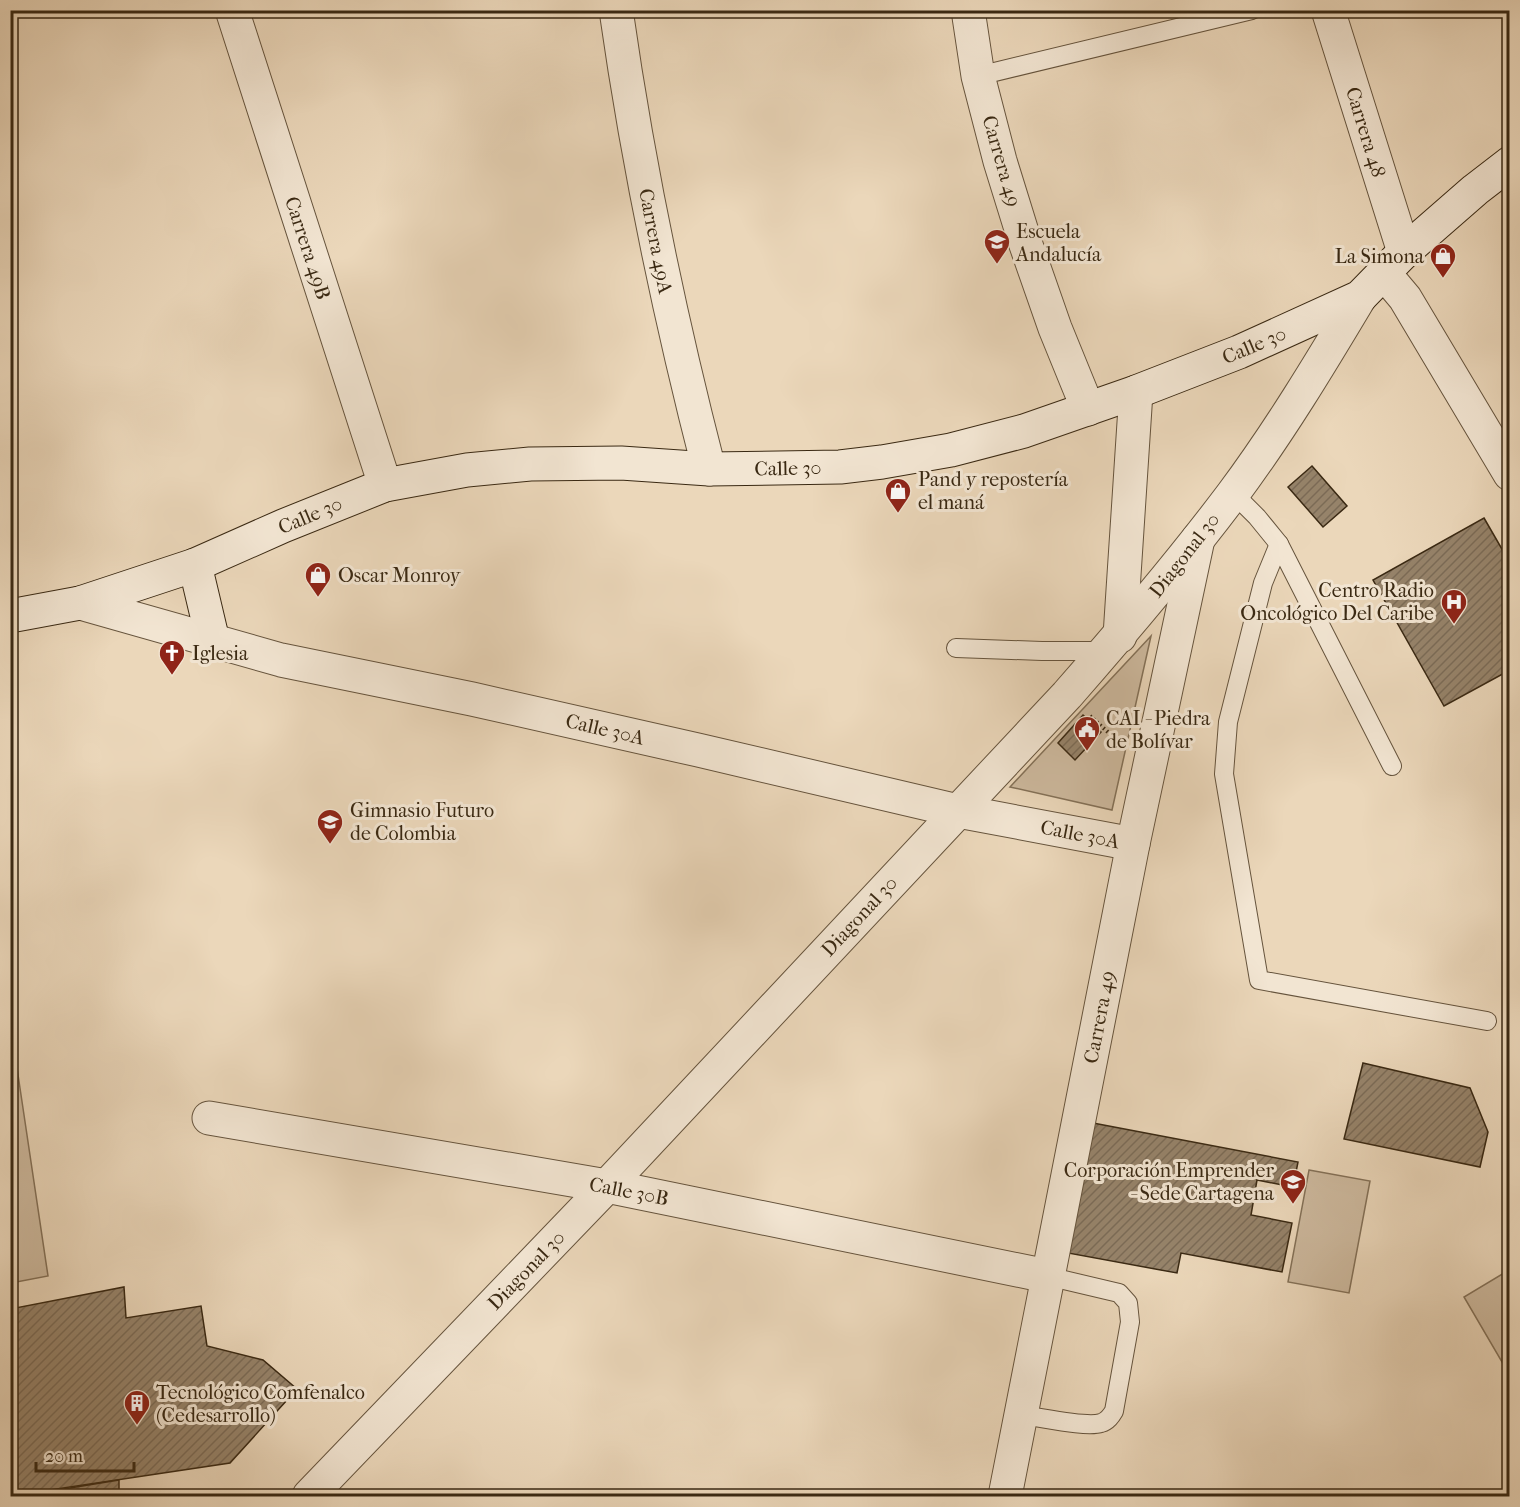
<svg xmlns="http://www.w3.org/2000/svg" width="1520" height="1507" font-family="'IM FELL French Canon',serif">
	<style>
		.garden { fill: #cdb99e; stroke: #847158; stroke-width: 1.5 }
		.building { fill: url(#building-hatch); stroke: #3a2913; stroke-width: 1.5 }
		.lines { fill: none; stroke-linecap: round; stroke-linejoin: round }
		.service-casing { stroke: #66543d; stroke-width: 20 }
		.minor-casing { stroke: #66543d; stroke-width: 35 }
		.tertiary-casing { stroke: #66543d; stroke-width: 35 }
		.secondary-casing { stroke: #3a2913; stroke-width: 35 }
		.path { stroke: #3a2913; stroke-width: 4; stroke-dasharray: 1.5 3; stroke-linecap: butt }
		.service { stroke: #f2e5d2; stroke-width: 18 }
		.minor { stroke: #f2e5d2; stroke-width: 33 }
		.tertiary { stroke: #f2e5d2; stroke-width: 33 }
		.secondary { stroke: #f2e5d2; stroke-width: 33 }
		.labels { text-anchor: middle; stroke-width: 6; stroke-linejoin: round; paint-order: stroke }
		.street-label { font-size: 20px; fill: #3a2913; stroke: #f2e5d2 }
		.poi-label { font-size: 20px; fill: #3a2913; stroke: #f2e5d2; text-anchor: start }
	</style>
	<defs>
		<pattern id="building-hatch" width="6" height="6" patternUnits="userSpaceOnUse" patternTransform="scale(1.5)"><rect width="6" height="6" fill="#96836a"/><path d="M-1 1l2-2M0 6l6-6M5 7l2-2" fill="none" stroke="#7b6b56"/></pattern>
	</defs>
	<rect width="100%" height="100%" fill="#ebd7ba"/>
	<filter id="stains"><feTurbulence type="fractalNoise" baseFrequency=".00333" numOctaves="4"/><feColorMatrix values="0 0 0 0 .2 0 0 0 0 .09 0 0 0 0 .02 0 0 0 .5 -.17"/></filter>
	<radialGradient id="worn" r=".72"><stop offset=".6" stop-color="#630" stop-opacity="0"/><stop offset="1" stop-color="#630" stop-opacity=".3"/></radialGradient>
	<!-- garden -->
	<g class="garden">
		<path d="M1151 636 1112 810 1010 787Z"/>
		<path d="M10 1021 48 1276 11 1283H10Z"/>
		<path d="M1309 1170 1370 1181 1349 1293 1288 1282Z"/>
		<path d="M1509 1270V1374L1464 1297Z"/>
	</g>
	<!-- building -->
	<g class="building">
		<path d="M1312 466 1347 506 1323 527 1288 487Z"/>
		<path d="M1484 518 1510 563V670L1444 706 1373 580Z"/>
		<path d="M1083 715 1101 732 1075 760 1058 743Z"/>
		<path d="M1363 1063 1470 1088 1488 1132 1480 1167 1344 1139Z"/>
		<path d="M1093 1123 1298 1162 1293 1187 1257 1180 1251 1215 1292 1223 1282 1272 1181 1253 1177 1273 1068 1253Z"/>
		<path d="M124 1287 126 1318 201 1306 207 1346 263 1360 297 1389 230 1463 10 1496V1309Z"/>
		<path d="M119 1480V1496H21Z"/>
	</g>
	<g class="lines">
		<!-- service casing -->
		<g class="service-casing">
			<g id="service">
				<path d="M978 76 1252 10"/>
				<path d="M1233 493 1257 517 1279 544 1392 766"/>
				<path d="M1279 544 1263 583 1228 722 1224 774 1259 980 1487 1021"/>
				<path d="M956 648 1042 651H1106"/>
				<path d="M1021 1415C1040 1417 1086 1428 1101 1423 1108 1421 1111 1416 1114 1411L1130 1322 1128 1303 1119 1293 1047 1276"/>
			</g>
		</g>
		<!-- minor casing -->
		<g class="minor-casing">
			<g id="minor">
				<path d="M232 10 385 485"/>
				<path d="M616 10C638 165 670 318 709 469"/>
				<path d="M1328 10 1404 252"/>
				<path d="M1384 273 1405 298 1510 474"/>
				<path d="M1120 636 1136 392"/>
				<path d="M958 811 1133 844"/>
				<path d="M209 1118 607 1186 1047 1276"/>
				<path d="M1005 1496 1133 844 1198 539"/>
			</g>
		</g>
		<!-- tertiary casing -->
		<g class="tertiary-casing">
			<g id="tertiary">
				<path d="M968 10 978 76 1000 161 1026 245 1055 328 1088 409"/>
				<path d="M80 603 281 660 472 699 698 750 958 811"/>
				<path d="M309 1496 607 1186 1067 695C1124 630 1180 564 1232 495 1279 432 1320 364 1360 297"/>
			</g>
		</g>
		<!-- secondary casing -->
		<g class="secondary-casing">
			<g id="secondary">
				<path d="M195 565 213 641"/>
				<path d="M10 616 80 603 195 565 283 526 385 485 467 470 530 464 621 463 709 469 840 467 882 462 951 450 1024 431 1136 392 1239 352 1360 297 1404 252 1475 190 1510 163"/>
			</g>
		</g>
		<!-- path -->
		<path class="path" d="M1090 716 1120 743"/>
		<!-- service -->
		<use href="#service" class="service"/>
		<!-- minor -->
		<use href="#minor" class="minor"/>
		<!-- tertiary -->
		<use href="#tertiary" class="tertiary"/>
		<!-- secondary -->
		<use href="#secondary" class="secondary"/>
	</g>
	<!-- icons -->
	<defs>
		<g id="school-pin" transform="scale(1.35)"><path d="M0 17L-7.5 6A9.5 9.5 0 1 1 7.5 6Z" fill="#8f2418" stroke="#f2e5d2"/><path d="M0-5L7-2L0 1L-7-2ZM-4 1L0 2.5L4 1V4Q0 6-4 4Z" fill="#fff"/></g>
		<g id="shop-pin" transform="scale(1.35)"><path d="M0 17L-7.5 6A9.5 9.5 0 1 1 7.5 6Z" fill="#8f2418" stroke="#f2e5d2"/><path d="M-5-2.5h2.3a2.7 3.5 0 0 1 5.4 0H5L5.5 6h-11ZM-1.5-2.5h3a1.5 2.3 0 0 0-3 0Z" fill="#fff"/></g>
		<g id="hospital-pin" transform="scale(1.35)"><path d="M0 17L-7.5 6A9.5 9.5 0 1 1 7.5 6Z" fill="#8f2418" stroke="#f2e5d2"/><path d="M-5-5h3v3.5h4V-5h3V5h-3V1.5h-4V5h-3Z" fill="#fff"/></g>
		<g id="church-pin" transform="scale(1.35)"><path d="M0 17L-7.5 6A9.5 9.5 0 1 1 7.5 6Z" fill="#8f2418" stroke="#f2e5d2"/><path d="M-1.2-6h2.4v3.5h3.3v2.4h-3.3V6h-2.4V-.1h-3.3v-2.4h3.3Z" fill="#fff"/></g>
		<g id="civic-pin" transform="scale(1.35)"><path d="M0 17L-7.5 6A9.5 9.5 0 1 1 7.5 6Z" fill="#8f2418" stroke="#f2e5d2"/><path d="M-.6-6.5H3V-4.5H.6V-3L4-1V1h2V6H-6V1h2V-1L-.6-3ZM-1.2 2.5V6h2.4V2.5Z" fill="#fff"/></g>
		<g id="university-pin" transform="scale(1.35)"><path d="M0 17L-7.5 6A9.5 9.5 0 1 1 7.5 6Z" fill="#8f2418" stroke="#f2e5d2"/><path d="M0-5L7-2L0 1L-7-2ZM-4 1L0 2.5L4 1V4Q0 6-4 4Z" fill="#fff"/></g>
		<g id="building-pin" transform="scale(1.35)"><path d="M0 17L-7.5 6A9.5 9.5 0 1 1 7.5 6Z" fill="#8f2418" stroke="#f2e5d2"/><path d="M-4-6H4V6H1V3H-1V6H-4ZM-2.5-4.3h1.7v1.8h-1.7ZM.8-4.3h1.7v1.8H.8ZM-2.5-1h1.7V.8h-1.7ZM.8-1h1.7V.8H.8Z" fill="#fff"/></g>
	</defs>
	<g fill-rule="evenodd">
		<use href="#school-pin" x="997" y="242"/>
		<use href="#shop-pin" x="1443" y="256"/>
		<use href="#shop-pin" x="898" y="491"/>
		<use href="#shop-pin" x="318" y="575"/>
		<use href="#hospital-pin" x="1454" y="602"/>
		<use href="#church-pin" x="172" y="653"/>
		<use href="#civic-pin" x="1087" y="729"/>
		<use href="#school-pin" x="330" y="822"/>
		<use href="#university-pin" x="1293" y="1182"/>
		<use href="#building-pin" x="137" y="1403"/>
	</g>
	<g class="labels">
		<!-- street labels -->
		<g class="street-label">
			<text transform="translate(1366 132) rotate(73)" y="7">Carrera 48</text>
			<text transform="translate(1002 161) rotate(74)" y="7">Carrera 49</text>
			<text transform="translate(656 241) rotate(79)" y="7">Carrera 49A</text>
			<text transform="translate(308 248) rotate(72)" y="7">Carrera 49B</text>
			<text transform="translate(1254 345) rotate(-23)" y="7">Calle 30</text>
			<text transform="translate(788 468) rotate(-1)" y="7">Calle 30</text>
			<text transform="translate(310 515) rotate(-23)" y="7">Calle 30</text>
			<text transform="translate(1184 555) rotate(-52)" y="7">Diagonal 30</text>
			<text transform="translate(605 729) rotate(13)" y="7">Calle 30A</text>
			<text transform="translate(1080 834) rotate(11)" y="7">Calle 30A</text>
			<text transform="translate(859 916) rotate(-47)" y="7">Diagonal 30</text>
			<text transform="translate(1099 1017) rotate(-79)" y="7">Carrera 49</text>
			<text transform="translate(629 1191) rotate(11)" y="7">Calle 30B</text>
			<text transform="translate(526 1270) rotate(-46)" y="7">Diagonal 30</text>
		</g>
		<!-- poi labels -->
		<g class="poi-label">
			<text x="1016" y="238">Escuela<tspan x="1016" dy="23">Andalucía</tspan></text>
			<text x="1424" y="263" text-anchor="end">La Simona</text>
			<text x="918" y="486">Pand y repostería<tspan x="918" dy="23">el maná</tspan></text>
			<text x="338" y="582">Oscar Monroy</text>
			<text x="1434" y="597" text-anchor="end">Centro Radio<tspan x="1434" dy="23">Oncológico Del Caribe</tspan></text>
			<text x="192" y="660">Iglesia</text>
			<text x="1106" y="725">CAI - Piedra<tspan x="1106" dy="23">de Bolívar</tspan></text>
			<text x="350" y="817">Gimnasio Futuro<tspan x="350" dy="23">de Colombia</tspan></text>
			<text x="1274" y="1177" text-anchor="end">Corporación Emprender<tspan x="1274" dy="23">- Sede Cartagena</tspan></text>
			<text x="156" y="1399">Tecnológico Comfenalco<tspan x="156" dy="23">(Cedesarrollo)</tspan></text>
		</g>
	</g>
	<!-- margin -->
	<rect width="1520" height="1507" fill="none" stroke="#ebd7ba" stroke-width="36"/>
	<rect x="12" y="12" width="1496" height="1483" fill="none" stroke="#3a2913" stroke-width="3"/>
	<rect x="18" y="18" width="1484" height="1471" fill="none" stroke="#3a2913" stroke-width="1.5"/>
	<!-- scale -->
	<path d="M36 1462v9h98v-9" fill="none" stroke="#3a2913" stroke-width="3"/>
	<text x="45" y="1462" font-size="18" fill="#3a2913" stroke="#f2e5d2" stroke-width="4.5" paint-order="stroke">20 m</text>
	<rect width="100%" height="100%" filter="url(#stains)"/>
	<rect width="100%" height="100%" fill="url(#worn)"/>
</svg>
